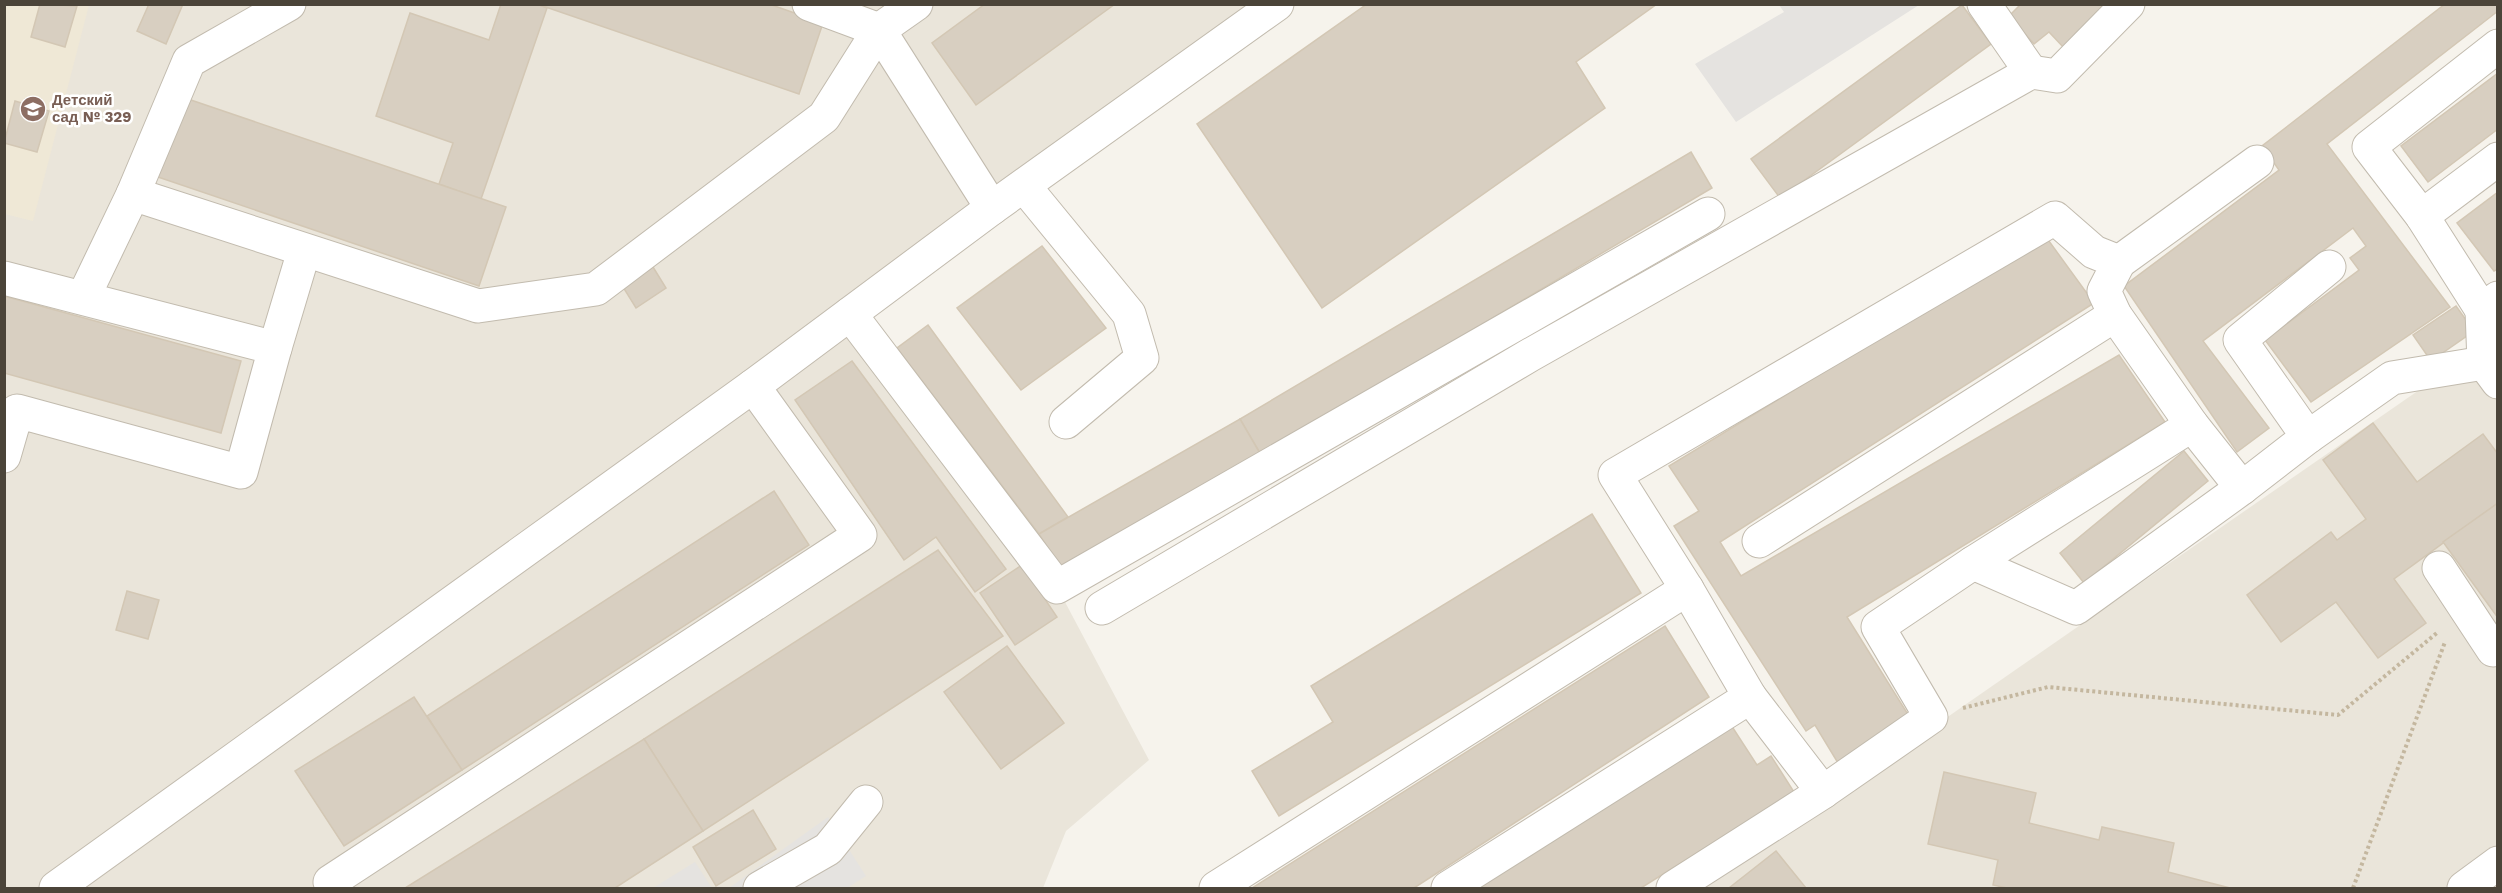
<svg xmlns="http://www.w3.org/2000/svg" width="2502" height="893" font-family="'Work Sans',sans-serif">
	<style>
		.residential { fill: #eae5da }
		.education { fill: #efe8d6 }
		.parking { fill: #e5e3e0 }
		.building { fill: #d8cfc1; stroke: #d3c7b4; stroke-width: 1.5 }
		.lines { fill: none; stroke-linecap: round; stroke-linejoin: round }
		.minor-casing { stroke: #c2bbae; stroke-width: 35 }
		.path { stroke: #c4b79f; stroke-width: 4; stroke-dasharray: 3 3; stroke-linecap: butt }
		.minor { stroke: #fff; stroke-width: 33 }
		.labels { text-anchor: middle; stroke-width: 5; stroke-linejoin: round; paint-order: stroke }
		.education-label { font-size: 15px; font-weight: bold; fill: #785e54; stroke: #fff; text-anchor: start }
	</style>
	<rect width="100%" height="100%" fill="#f6f3ec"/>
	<!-- residential -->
	<g class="residential">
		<path d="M5 5H1277L850 314 1057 587 1149 760 1066 831 1043 888H5Z"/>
		<path d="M2448 370 2497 382V888H1701Z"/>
	</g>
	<!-- education -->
	<path class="education" d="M5 5H89L33 221 5 214Z"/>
	<!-- parking -->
	<g class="parking">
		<path d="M1779 5H1919L1736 122 1695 64 1784 12Z"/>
		<path d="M828 817 866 876 847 888H729Z"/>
		<path d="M695 862 712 888H653Z"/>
	</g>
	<!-- building -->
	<g class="building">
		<path d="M40 4 77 6 65 47 31 37Z"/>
		<path d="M149 4H183L166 44 137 31Z"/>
		<path d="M501 4H537L547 8 481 199 439 184 453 143 376 116 410 13 489 40Z"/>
		<path d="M537 4H769L823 23 799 94Z"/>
		<path d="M985 4H1115L976 105 932 43Z"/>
		<path d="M1367 4H1657L1576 62 1605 108 1322 308 1197 124Z"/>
		<path d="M2021 4H2107L2064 48 2049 32 2034 44 2009 16Z"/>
		<path d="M2445 4H2498V11L2327 144 2450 307 2311 402 2265 340 2359 270 2350 258 2366 246 2353 228 2203 341 2269 428 2237 452 2124 286 2279 170 2262 146Z"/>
		<path d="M1962 5 1991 44 1780 198 1751 159Z"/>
		<path d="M2498 73V129L2428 182 2401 146Z"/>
		<path d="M185 98 506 207 479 286 158 177Z"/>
		<path d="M15 101 49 111 37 152 4 143Z"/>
		<path d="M1691 152 1712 188 1261 455 1240 419Z"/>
		<path d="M2498 192V269L2494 271 2457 223Z"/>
		<path d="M2046 237 2094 303 1720 542 1741 576 2119 355 2165 422 1847 617 1909 716 1838 763 1815 725 1806 731 1674 526 1699 511 1669 466Z"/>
		<path d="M1042 246 1106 328 1021 390 957 308Z"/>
		<path d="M653 267 666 288 636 308 623 287Z"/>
		<path d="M4 296 241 361 221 433 4 373Z"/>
		<path d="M2456 306 2474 331 2431 361 2413 335Z"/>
		<path d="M928 325 1068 517 1039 534 897 348Z"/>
		<path d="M852 361 1006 569 975 592 936 537 904 560 795 400Z"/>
		<path d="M1240 419 1261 455 1061 569 1039 534Z"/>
		<path d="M2373 423 2417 482 2483 434 2498 454V503L2394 579 2426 623 2378 658 2336 602 2281 642 2247 595 2331 532 2337 540 2366 519 2323 460Z"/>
		<path d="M2184 451 2208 481 2084 583 2060 553Z"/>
		<path d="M774 491 809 545 462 770 427 716Z"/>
		<path d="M2498 503V618L2443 542Z"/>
		<path d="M1592 514 1641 593 1279 816 1252 771 1333 722 1311 686Z"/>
		<path d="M938 550 1003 636 703 831 644 739Z"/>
		<path d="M1022 565 1057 617 1015 645 980 593Z"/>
		<path d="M127 591 159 600 148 639 116 630Z"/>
		<path d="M1665 626 1709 697 1414 888H1252Z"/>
		<path d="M1007 646 1064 723 1001 769 944 692Z"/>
		<path d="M414 697 462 770 344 846 295 771Z"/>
		<path d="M1731 725 1757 765 1771 756 1794 792 1641 888H1474Z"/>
		<path d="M644 739 703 831 615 888H405Z"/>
		<path d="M1944 772 2036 793 2029 823 2099 840 2102 827 2174 843 2168 872 2230 888H2007L1993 885 1998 860 1928 844Z"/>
		<path d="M753 810 776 849 716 886 693 847Z"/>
		<path d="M1776 851 1806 888H1729Z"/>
	</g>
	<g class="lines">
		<!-- minor casing -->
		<g class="minor-casing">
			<g id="minor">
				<path d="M289 4 189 61 133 194 478 306 596 289 824 117 879 30 809 4"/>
				<path d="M916 4 879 30 992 208"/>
				<path d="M2498 46 2369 147 2422 216 2482 310 2498 298"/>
				<path d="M2031 72 2057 76 2128 4"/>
				<path d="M1024 186 1129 314 1142 358 1066 422"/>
				<path d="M2422 216 2498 159"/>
				<path d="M2119 262 2257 162"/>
				<path d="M4 278 275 348 241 472 17 411 4 456"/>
				<path d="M83 298 133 194"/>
				<path d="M2482 310 2484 363 2498 382"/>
				<path d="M850 314 1057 587 1708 214"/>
				<path d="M275 348 304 251"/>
				<path d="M2308 437 2392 378 2484 363"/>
				<path d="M1759 541 2115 315"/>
				<path d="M1973 563 2076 608 2242 488"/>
				<path d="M2439 568 2493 650 2498 647"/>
				<path d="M1102 608 1530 355 2031 72 1984 4"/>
				<path d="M1823 792 1931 717 1878 627 1973 563 2192 425"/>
				<path d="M330 882 860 535 753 386"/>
				<path d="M56 888 753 386 992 208 1277 4"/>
				<path d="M760 888 828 849 866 802"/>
				<path d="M1216 888 1687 589"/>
				<path d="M1448 888 1750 697 1687 589 1615 475 2055 218 2094 252 2119 262 2104 291 2115 315 2192 425 2242 488 2308 437 2240 340 2329 267"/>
				<path d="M1673 888 1823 792 1750 697"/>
				<path d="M2464 888 2498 863"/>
			</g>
		</g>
		<!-- path -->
		<g class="path">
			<path d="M1963 708 2048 687 2338 715 2438 632"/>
			<path d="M2353 888 2445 642"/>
		</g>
		<!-- minor -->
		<use href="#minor" class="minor"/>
	</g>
	<!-- icons -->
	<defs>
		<g id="school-disc" transform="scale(1.35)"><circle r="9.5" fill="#8d6e63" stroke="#fff"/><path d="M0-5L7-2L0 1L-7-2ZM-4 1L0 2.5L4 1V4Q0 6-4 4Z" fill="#fff"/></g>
	</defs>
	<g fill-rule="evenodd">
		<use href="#school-disc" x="33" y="109"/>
	</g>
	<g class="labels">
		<!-- education labels -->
		<g class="education-label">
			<text x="52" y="105">Детский<tspan x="52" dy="17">сад № 329</tspan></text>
		</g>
	</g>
	<!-- border -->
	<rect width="2502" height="893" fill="none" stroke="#4b4439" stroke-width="12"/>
</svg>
